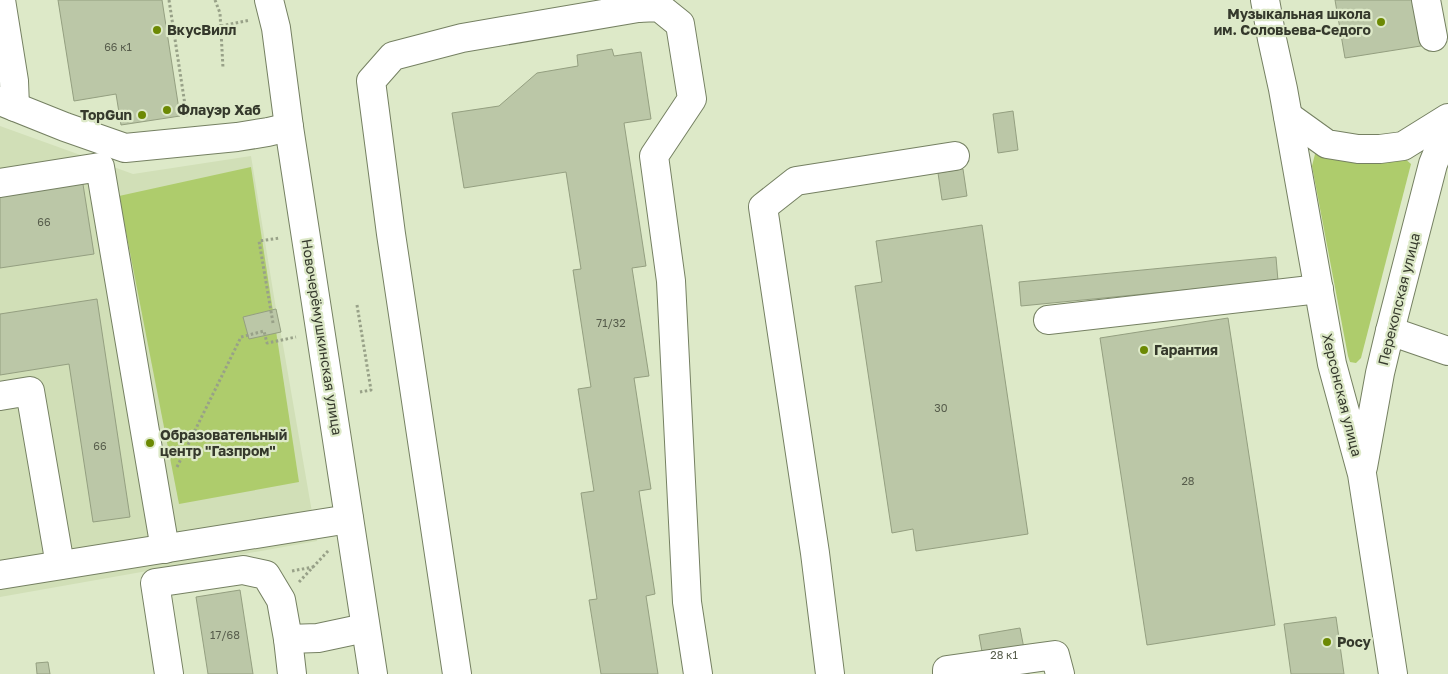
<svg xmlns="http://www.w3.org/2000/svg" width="1448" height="674" font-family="'Golos Text',sans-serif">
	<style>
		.built { fill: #d1dfb7 }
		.green { fill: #aecc6c }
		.building { fill: #bbc7a7; stroke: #949f80 }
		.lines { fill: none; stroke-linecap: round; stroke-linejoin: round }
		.minor-casing { stroke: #758062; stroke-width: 30 }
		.path { stroke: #98a188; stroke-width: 3; stroke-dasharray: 2.5 2.5; stroke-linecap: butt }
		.minor { stroke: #fff; stroke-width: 28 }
		.poi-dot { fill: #6c8903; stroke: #dde9c8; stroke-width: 2 }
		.labels { text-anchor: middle; stroke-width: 4.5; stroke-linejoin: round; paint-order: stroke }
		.number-label { font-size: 11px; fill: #565c4b }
		.poi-label { font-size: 14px; font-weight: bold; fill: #35392c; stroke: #dde9c8; text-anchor: start }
		.street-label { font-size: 14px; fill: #35392c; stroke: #dde9c8 }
	</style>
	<rect width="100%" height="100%" fill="#dde9c8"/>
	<!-- built -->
	<path class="built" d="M0 126 133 174 251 156 276 309 283 345 317 541 0 597Z"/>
	<!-- green -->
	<g class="green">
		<path d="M1315 154 1404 158 1411 164 1361 358 1356 363 1350 362 1348 356 1312 166Z"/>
		<path d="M251 167 299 482 179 504 119 196Z"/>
	</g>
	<!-- building -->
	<g class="building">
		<path d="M58 0H162L180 116 121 125 116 94 74 101Z"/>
		<path d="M1335 0H1420L1427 45 1345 58Z"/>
		<path d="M612 49 614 56 641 52 651 119 624 123 646 266 632 268 649 376 634 378 651 489 639 491 655 594 646 596 658 674H601L589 600 597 599 581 493 594 491 578 389 591 387 573 270 581 269 566 172 464 188 452 113 499 106 537 73 578 66 577 55Z"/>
		<path d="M1013 111 1018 150 998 153 993 114Z"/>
		<path d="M963 169 967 196 942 200 938 173Z"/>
		<path d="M82 178 94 254 0 268V191Z"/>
		<path d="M982 225 1028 534 916 551 913 529 892 533 855 286 882 282 876 241Z"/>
		<path d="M1276 257 1278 281 1021 306 1019 282Z"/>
		<path d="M97 299 130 517 93 522 69 364 0 375V314Z"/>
		<path d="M276 309 281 332 249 339 243 317Z"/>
		<path d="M1228 318 1275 625 1147 645 1100 338Z"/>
		<path d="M240 590 253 674H208L196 597Z"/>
		<path d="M1336 617 1344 674H1291L1284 624Z"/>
		<path d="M1020 628 1029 674H986L979 635Z"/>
		<path d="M48 662 50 674H37L36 663Z"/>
	</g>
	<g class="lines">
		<!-- minor casing -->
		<g class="minor-casing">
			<g id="minor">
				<path d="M1 0 14 81 15 107"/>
				<path d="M269 0 276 28 289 127 373 674"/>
				<path d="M1265 0 1272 39 1283 89 1332 364 1362 474 1393 674"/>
				<path d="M1426 0 1433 37"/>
				<path d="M638 8 659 7 680 24 692 99 654 156 671 281 687 602 698 674"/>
				<path d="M0 101 65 127 125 148 237 137 268 132 289 127"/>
				<path d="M1288 116 1327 144 1358 149H1380L1403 146 1448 118"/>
				<path d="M0 183 100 167 165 549"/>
				<path d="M1048 320 1319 289"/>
				<path d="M1390 331 1448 351"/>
				<path d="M0 396 30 391 60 565"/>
				<path d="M1363 467 1380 373 1390 331 1433 164 1448 127"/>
				<path d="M0 575 349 519"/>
				<path d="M169 674 155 583 243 570 266 575 281 600 288 639"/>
				<path d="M292 674 288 639 318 638 365 628"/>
				<path d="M457 674 391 234 371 81 393 56 462 38 638 8 637 0"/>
				<path d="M830 674 815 553 763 207 796 181 955 156"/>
				<path d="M947 674V670L1055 655 1060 674"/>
			</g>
		</g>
		<!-- path -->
		<g class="path">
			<path d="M169 0 187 118"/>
			<path d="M215 0 220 13 223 68"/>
			<path d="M221 26 250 20"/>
			<path d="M357 305 371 390 360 392"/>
			<path d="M273 323 259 241 280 238"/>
			<path d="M177 467 241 337 264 331 267 343 296 337"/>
			<path d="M292 571 313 567"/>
			<path d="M299 582 329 550"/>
		</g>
		<!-- minor -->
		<use href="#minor" class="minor"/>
	</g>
	<!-- markers -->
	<g class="poi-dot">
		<circle cx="1381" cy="22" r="5"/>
		<circle cx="157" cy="30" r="5"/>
		<circle cx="167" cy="110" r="5"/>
		<circle cx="142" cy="115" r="5"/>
		<circle cx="1144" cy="350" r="5"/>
		<circle cx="150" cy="443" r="5"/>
		<circle cx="1327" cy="642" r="5"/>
	</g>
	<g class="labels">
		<!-- number labels -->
		<g class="number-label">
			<text x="118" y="51">66 к1</text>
			<text x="44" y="226">66</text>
			<text x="611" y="327">71/32</text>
			<text x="941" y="412">30</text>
			<text x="100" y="450">66</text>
			<text x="1188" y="485">28</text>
			<text x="225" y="639">17/68</text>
			<text x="1004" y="659">28 к1</text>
		</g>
		<!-- poi labels -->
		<g class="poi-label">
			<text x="1371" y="19" text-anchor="end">Музыкальная школа<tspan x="1371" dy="16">им. Соловьева-Седого</tspan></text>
			<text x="167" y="35">ВкусВилл</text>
			<text x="177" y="115">Флауэр Хаб</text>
			<text x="132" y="120" text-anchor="end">TopGun</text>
			<text x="1154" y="355">Гарантия</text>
			<text x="160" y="440">Образовательный<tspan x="160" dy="16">центр "Газпром"</tspan></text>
			<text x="1337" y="647">Росу</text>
		</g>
		<!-- street labels -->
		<g class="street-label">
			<text transform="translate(1399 299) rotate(-76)" y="5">Перекопская улица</text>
			<text transform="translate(322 337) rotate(81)" y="5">Новочерёмушкинская улица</text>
			<text transform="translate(1342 395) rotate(76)" y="5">Херсонская улица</text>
		</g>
	</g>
</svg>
